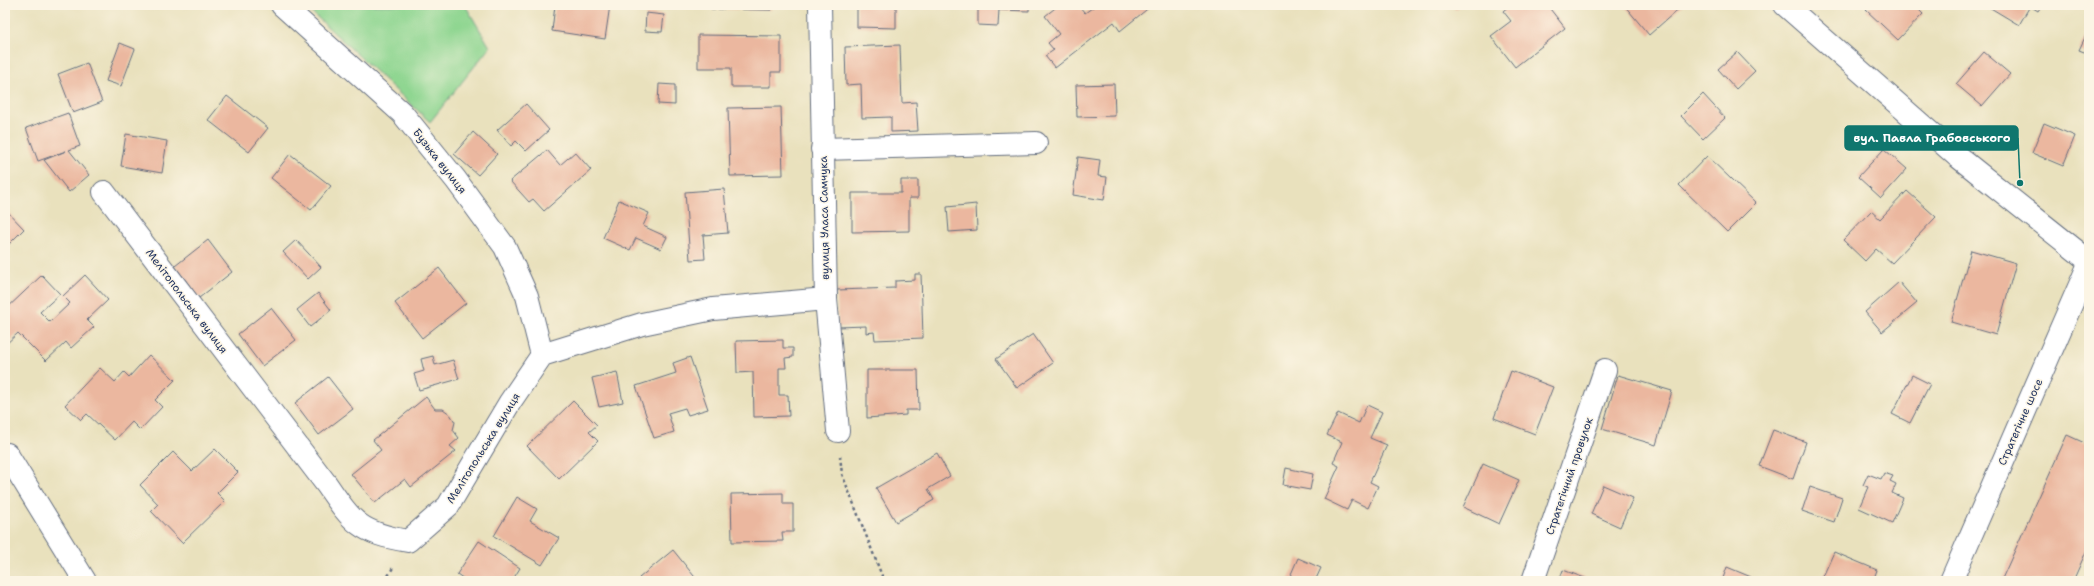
<svg xmlns="http://www.w3.org/2000/svg" width="2094" height="586" font-family="'Shantell Sans',sans-serif">
	<style>
		.green { fill: #8fd691; stroke: #558278 }
		.building { fill: #ebb79f }
		.lines { fill: none; stroke-linecap: round; stroke-linejoin: round }
		.minor-casing { stroke: #636d7f; stroke-width: 24 }
		.path { stroke: #636d7f; stroke-width: 2.5; stroke-dasharray: 3 3; stroke-linecap: butt }
		.minor { stroke: #fff; stroke-width: 22 }
		.labels { text-anchor: middle; stroke-width: 3; stroke-linejoin: round; paint-order: stroke }
		.street-label { font-size: 11px; fill: #1b2f5e; stroke: #fcf5e5 }
		.leader { fill: none; stroke: #0f766e; stroke-width: 1.5 }
		.callout-dot { fill: #0f766e; stroke: #fcf5e5; stroke-width: 1.5 }
		.callout { fill: #0f766e; stroke: #0f766e; stroke-width: 1.5 }
		.callout-label { font-size: 12px; text-anchor: middle; font-weight: bold; fill: #fff }
	</style>
	<rect width="100%" height="100%" fill="#fcf5e5"/>
	<filter id="ink" filterUnits="userSpaceOnUse"><feTurbulence type="fractalNoise" baseFrequency=".025" numOctaves="2"/><feDisplacementMap in="SourceGraphic" scale="8" xChannelSelector="R" yChannelSelector="G"/><feConvolveMatrix kernelMatrix="1 2 1 2 8 2 1 2 1" color-interpolation-filters="sRGB"/></filter>
	<filter id="wash" filterUnits="userSpaceOnUse"><feTurbulence type="fractalNoise" baseFrequency=".012" numOctaves="4" result="noise"/><feDisplacementMap in="SourceGraphic" scale="16" xChannelSelector="R" yChannelSelector="G"/><feGaussianBlur stdDeviation="0.9" result="paint"/><feColorMatrix in="noise" values="0 0 0 0 0 0 0 0 0 0 0 0 0 0 0 0 0 1.4 0 .05"/><feComposite in="paint" operator="in"/></filter>
	<g filter="url(#wash)">
		<rect width="100%" height="100%" fill="#e9e1bd"/>
		<!-- green -->
		<path class="green" d="M304 5H465L490 47 430 122Z"/>
		<g id="blocks">
			<!-- building -->
			<g class="building">
				<path d="M555 5H610L605 39 552 31Z"/>
				<path d="M711 5H771V10L711 9Z"/>
				<path d="M857 5H896V28L857 27Z"/>
				<path d="M978 5H1029V11L999 10 998 26 978 25Z"/>
				<path d="M1059 5H1078L1085 13 1096 5H1150L1151 6 1120 31 1114 22 1055 68 1045 56 1054 50 1048 43 1059 34 1045 16Z"/>
				<path d="M1451 5H1461L1456 10Z"/>
				<path d="M1510 5H1525L1526 7 1529 5H1547L1565 28 1515 67 1491 36 1511 21 1503 11Z"/>
				<path d="M1624 5H1683L1649 35Z"/>
				<path d="M1871 5H1914L1923 14 1898 40 1866 10Z"/>
				<path d="M1991 5H2042L2038 11 2030 6 2019 25 1989 7Z"/>
				<path d="M646 13 664 15 662 32 645 31Z"/>
				<path d="M2089 29V54L2079 50Z"/>
				<path d="M698 35 781 36V72H771V87H731V68H698Z"/>
				<path d="M120 43 135 49 121 86 106 81Z"/>
				<path d="M900 45 902 103 916 102 918 131 891 132V117L862 118 861 84 846 85 845 47Z"/>
				<path d="M1737 52 1755 71 1736 89 1718 69Z"/>
				<path d="M1984 52 2010 74 1982 106 1956 84Z"/>
				<path d="M87 63 102 102 73 113 58 74Z"/>
				<path d="M659 84 675 85V105L658 104Z"/>
				<path d="M1114 84 1115 116 1077 117 1076 85Z"/>
				<path d="M1703 94 1725 118 1703 139 1681 116Z"/>
				<path d="M227 96 268 128 249 152 208 120Z"/>
				<path d="M526 104 549 130 526 151 516 141 511 146 497 130Z"/>
				<path d="M781 107 783 175 730 176 728 108Z"/>
				<path d="M68 113 80 146 69 150 89 175 69 192 44 160 66 151 38 161 26 128Z"/>
				<path d="M2044 123 2075 136 2063 166 2032 153Z"/>
				<path d="M473 132 497 154 478 175 454 154Z"/>
				<path d="M126 134 167 141 162 173 121 166Z"/>
				<path d="M1884 149 1907 169 1881 198 1858 177Z"/>
				<path d="M547 150 560 165 575 152 591 170 544 211 533 199 529 202 510 181Z"/>
				<path d="M290 154 331 186 311 210 271 178Z"/>
				<path d="M1707 156 1756 203 1727 232 1679 185Z"/>
				<path d="M1078 157 1100 160 1098 176 1107 177 1104 200 1073 195Z"/>
				<path d="M901 180H918V198H909V231L852 232V193H901Z"/>
				<path d="M724 189 728 233 703 235 705 259 690 260 685 192Z"/>
				<path d="M1907 191 1936 217 1892 263 1876 249 1865 261 1843 240 1871 211 1880 219Z"/>
				<path d="M619 200 649 213 643 226 667 237 661 249 636 238 630 250 603 238Z"/>
				<path d="M976 204 977 230 949 232 947 207Z"/>
				<path d="M5 209 24 229 5 248Z"/>
				<path d="M208 240 232 272 199 298 175 266Z"/>
				<path d="M296 240 321 267 308 279 283 252Z"/>
				<path d="M1971 250 2016 263 1996 335 1951 322Z"/>
				<path d="M439 268 466 303 422 338 395 303Z"/>
				<path d="M915 274H921L923 338 875 340 874 332 866 333V326L838 327 837 290 895 288V281L915 280Z"/>
				<path d="M42 275 60 294 40 312 50 322 70 303 63 296 85 275 108 300 87 320 94 327 71 348 66 342 46 361 18 333 5 345V310Z"/>
				<path d="M1899 282 1917 303 1882 332 1865 312Z"/>
				<path d="M318 293 331 310 310 327 297 310Z"/>
				<path d="M271 308 296 340 262 366 238 334Z"/>
				<path d="M1033 334 1053 363 1017 388 996 359Z"/>
				<path d="M783 340V348H793V357L785 358 786 368H779V395H788L789 416 754 417 753 372 737 373 736 341Z"/>
				<path d="M149 355 175 380 155 400 162 407 140 430 132 422 115 440 87 414 81 420 65 405 100 368 115 382 124 372 129 377Z"/>
				<path d="M433 356 435 365 453 360 459 379 419 390 414 374 424 371 421 359Z"/>
				<path d="M690 357 708 409 688 415 685 408 668 413 674 432 654 438 636 386 676 373 673 363Z"/>
				<path d="M867 370H918L919 410H906V415L867 418Z"/>
				<path d="M1511 371 1553 387 1535 434 1494 418Z"/>
				<path d="M617 372 623 402 599 407 592 378Z"/>
				<path d="M1618 375 1672 391 1656 445 1602 429Z"/>
				<path d="M1912 375 1930 384 1910 423 1892 414Z"/>
				<path d="M328 377 353 409 319 435 295 403Z"/>
				<path d="M426 397 435 409H443L450 414 455 422 453 430 459 438 450 446 456 451 411 487 405 479 375 503 351 474 381 450 373 440Z"/>
				<path d="M573 401 597 425 589 432 598 441 559 479 527 446Z"/>
				<path d="M1367 405 1382 412 1370 438 1387 445 1370 482 1378 486 1368 508 1352 500 1347 510 1324 499 1339 466 1333 463 1342 442 1327 435 1338 413 1359 423Z"/>
				<path d="M1773 430 1806 442 1793 479 1759 466Z"/>
				<path d="M2067 435 2089 445V545L2073 581H2001Z"/>
				<path d="M215 449 238 472 217 493 225 501 182 543 151 511 158 504 140 485 173 452 192 471Z"/>
				<path d="M937 453 950 476 928 489 934 500 896 522 876 488Z"/>
				<path d="M1483 464 1519 480 1499 524 1463 507Z"/>
				<path d="M1286 468 1313 474 1310 490 1283 485Z"/>
				<path d="M1884 473 1893 476 1890 481 1896 484 1892 493 1903 498 1892 523 1859 508 1868 487 1863 485 1868 474 1881 479Z"/>
				<path d="M1603 485 1633 498 1620 527 1591 514Z"/>
				<path d="M1810 487 1842 498 1834 522 1802 511Z"/>
				<path d="M783 493V504H793V532H782L783 541 732 542 731 494Z"/>
				<path d="M517 497 537 509 530 521 559 538 542 565 494 536Z"/>
				<path d="M479 541 520 568 512 581H467L457 574Z"/>
				<path d="M673 550 698 581H641L639 578Z"/>
				<path d="M1834 552 1877 570 1873 581H1821Z"/>
				<path d="M1298 558 1321 568 1315 581H1288Z"/>
				<path d="M1727 567 1751 577 1750 581H1722Z"/>
				<path d="M1563 570 1593 581H1559Z"/>
			</g>
		</g>
	</g>
	<g filter="url(#ink)">
		<use href="#blocks" fill-opacity="0" stroke="#636d7f" stroke-width="1"/>
		<g class="lines">
			<!-- minor casing -->
			<g class="minor-casing">
				<g id="minor">
					<path d="M282 5 402 113 456 180 505 247 527 296 542 355"/>
					<path d="M820 5 826 299 838 431"/>
					<path d="M1785 5 1957 156 2089 261"/>
					<path d="M822 149 1036 143"/>
					<path d="M104 192 327 485C353 523 360 533 408 541L448 506 510 402 542 355 642 324 713 309 826 299"/>
					<path d="M7 454 85 581"/>
					<path d="M1533 581 1605 370"/>
					<path d="M1951 581 2089 264"/>
				</g>
			</g>
			<!-- path -->
			<g class="path">
				<path d="M840 456 842 474 884 581"/>
				<path d="M385 581 394 566"/>
			</g>
			<!-- minor -->
			<use href="#minor" class="minor"/>
		</g>
	</g>
	<g class="labels">
		<!-- street labels -->
		<g class="street-label">
			<text transform="translate(440 161) rotate(52)" y="4">Бузька вулиця</text>
			<text transform="translate(824 218) rotate(-91)" y="4">вулиця Уласа Самчука</text>
			<text transform="translate(187 301) rotate(53)" y="4">Мелітопольська вулиця</text>
			<text transform="translate(2020 422) rotate(-66)" y="4">Стратегічне шосе</text>
			<text transform="translate(483 448) rotate(-58)" y="4">Мелітопольська вулиця</text>
			<text transform="translate(1569 476) rotate(-71)" y="4">Стратегічний провулок</text>
		</g>
	</g>
	<!-- callouts -->
	<path class="leader" d="M2020 183L2018 138"/>
	<circle class="callout-dot" cx="2020" cy="183" r="4"/>
	<rect class="callout" x="1845" y="126" width="173" height="24" rx="4"/>
	<g class="callout-label">
		<text x="1932" y="142">вул. Павла Грабовського</text>
	</g>
	<!-- margin -->
	<rect width="2094" height="586" fill="none" stroke="#fcf5e5" stroke-width="20"/>
</svg>
